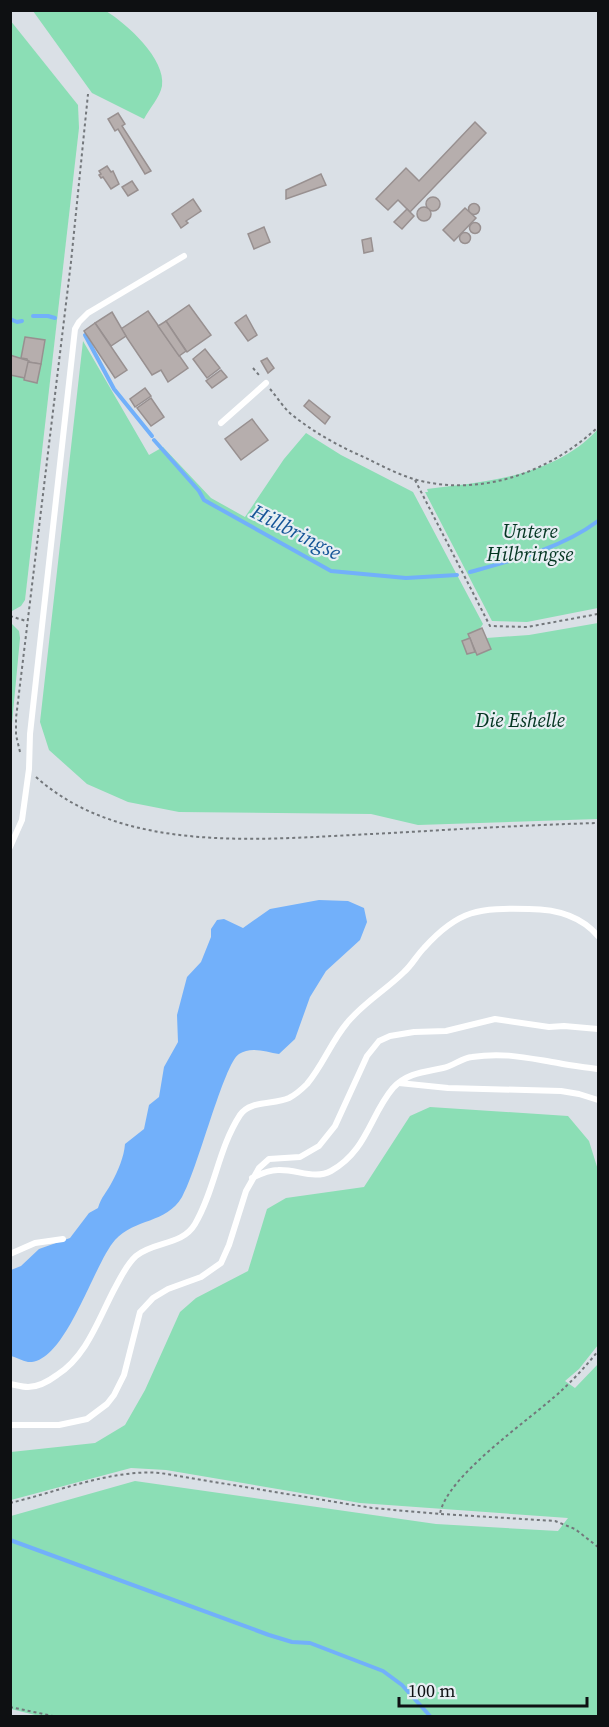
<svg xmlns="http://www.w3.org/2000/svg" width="609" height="1727" font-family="'Source Serif 4',serif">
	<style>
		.green { fill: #8bdeb5 }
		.water { fill: #72b0fa }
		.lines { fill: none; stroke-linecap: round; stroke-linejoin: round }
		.stream { stroke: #72b0fa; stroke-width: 4 }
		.building { fill: #b6aead; stroke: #989090; stroke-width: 1.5 }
		.path { stroke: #73777b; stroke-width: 2; stroke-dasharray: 3 3; stroke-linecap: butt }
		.lane { stroke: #fff; stroke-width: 6 }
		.labels { text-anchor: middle; stroke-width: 4.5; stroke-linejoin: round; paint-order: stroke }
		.park-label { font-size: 20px; font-style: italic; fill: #033521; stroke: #e7eef3 }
		.water-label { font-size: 21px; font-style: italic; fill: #155597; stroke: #e7eef3 }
	</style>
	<rect width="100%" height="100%" fill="#dae0e6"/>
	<!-- green -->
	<g class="green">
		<path d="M33 11H106C127 24 166 59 162 86 160 97 149 109 144 119L92 93Z"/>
		<path d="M10 20 78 105 79 128 25 600 21 606 12 611H10Z"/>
		<path d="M83 341 149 455 163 447 211 498 245 517 284 459 306 433 341 455 413 492 483 624 473 639 529 635 598 623V819L418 825 371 814 179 812 128 802 87 784 49 750 40 722Z"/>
		<path d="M598 429V608L527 622 492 621 425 492H428L427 489C486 482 556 476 598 429Z"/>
		<path d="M11 623 19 631 20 638 11 734Z"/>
		<path d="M430 1107 568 1116 589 1141 598 1170V1345L579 1369 565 1381 575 1388 598 1364V1716H39L11 1709V1516L135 1481 436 1524 558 1531 568 1518 360 1503 166 1470 131 1468 11 1500V1452L95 1443 125 1425 145 1390 180 1312 196 1298 248 1271 267 1209 286 1198 364 1187 410 1116Z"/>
	</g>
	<!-- water -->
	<path class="water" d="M319 900 348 901 364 908 367 922 360 940 326 971 310 997 295 1039 279 1054C266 1052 251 1046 239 1054 224 1063 197 1172 182 1197 166 1224 135 1218 115 1240 93 1265 65 1365 28 1362 22 1361 16 1357 11 1356V1270L21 1266 39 1249 70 1238 89 1213 98 1208C101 1197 107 1192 112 1182 118 1171 124 1157 125 1144L144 1129 149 1105 159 1097 164 1067 178 1042 177 1015 187 977 201 962 211 937V929L217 920 224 919 243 928 270 909Z"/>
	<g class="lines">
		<!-- stream -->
		<g class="stream">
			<path d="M33 316H48L55 318"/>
			<path d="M10 319 17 322 22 321"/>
			<path d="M85 335 114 389 152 436"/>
			<path d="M154 440 199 491 204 500 331 571 406 578 457 575"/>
			<path d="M470 572C514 560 562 548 598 521"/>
			<path d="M10 1540 269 1635 292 1642 310 1643 383 1671 402 1685 430 1716"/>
		</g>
	</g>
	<!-- building -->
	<g class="building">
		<path d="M118 113 125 124 122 126 151 171 145 174 118 129 115 131 108 119Z"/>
		<path d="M475 122 486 133 410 212 398 200 388 210 376 199 406 168 419 181Z"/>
		<path d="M107 166 111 172 113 171 119 184 111 189 103 177 101 178 99 175 101 174 99 171Z"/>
		<path d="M321 174 326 185 286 199V190Z"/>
		<path d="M132 181 138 190 128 196 122 187Z"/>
		<circle cx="433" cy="204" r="7"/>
		<path d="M193 199 201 211 186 221 188 223 181 228 172 214Z"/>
		<circle cx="474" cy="209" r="5.5"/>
		<circle cx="424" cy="214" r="7"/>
		<path d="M465 208 476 218 454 241 443 230Z"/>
		<path d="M407 209 414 216 402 229 394 222Z"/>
		<circle cx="475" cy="228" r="5.5"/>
		<path d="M264 227 270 242 254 249 248 234Z"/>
		<circle cx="465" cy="238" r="5.5"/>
		<path d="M371 238 373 251 364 253 362 240Z"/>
		<path d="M189 305 211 335 187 352 166 321Z"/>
		<path d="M148 311 188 368 168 382 161 370 152 375 121 329Z"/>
		<path d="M112 312 126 336 111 346 95 323Z"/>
		<path d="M246 315 257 335 248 341 235 323Z"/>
		<path d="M166 321 186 351 179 356 158 326Z"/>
		<path d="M95 323 127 370 115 378 84 331Z"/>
		<path d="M25 337 45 340 41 364 28 362 27 359 21 358Z"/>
		<path d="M205 349 220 368 207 378 193 359Z"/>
		<path d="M10 355 29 361 25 378 10 375Z"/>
		<path d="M267 358 274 368 268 373 261 361Z"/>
		<path d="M28 362 41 364 37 383 24 380Z"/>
		<path d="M221 370 227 377 212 388 206 381Z"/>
		<path d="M145 388 151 396 135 407 130 399Z"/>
		<path d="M151 398 164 417 151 426 137 408Z"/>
		<path d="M309 400 330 417 325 424 304 406Z"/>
		<path d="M252 419 268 440 241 460 225 439Z"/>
		<path d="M482 628 491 649 477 655 468 634Z"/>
		<path d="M470 638 475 652 467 654 462 641Z"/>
	</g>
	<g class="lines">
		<!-- path -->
		<g class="path">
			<path d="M253 368 259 375"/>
			<path d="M270 389C277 397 283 407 291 414 313 432 340 447 366 458 382 466 399 475 417 480 482 497 550 472 598 427"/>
			<path d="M415 480 490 626 527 627 598 614"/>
			<path d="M10 616 26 621"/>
			<path d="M20 752 16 735V718L71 262 88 94"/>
			<path d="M36 777C123 855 263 839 372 834 447 830 523 825 598 823"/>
			<path d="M10 1503C57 1492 112 1469 160 1473L372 1508 440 1514C446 1476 531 1419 561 1391 574 1379 587 1365 598 1351"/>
			<path d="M441 1514 555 1521 575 1529 598 1547"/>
			<path d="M10 1707 53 1716"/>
		</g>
		<!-- lane -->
		<g class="lane">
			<path d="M221 423 266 383"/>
			<path d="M10 847 22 820 29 769 30 734 75 329 79 322 88 313 184 256"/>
			<path d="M399 1083 448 1088 561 1091 579 1094 598 1100"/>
			<path d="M252 1178C260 1174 269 1170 278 1170 297 1169 314 1180 331 1171 367 1151 370 1115 393 1088 407 1073 424 1072 443 1068 453 1066 462 1058 472 1057 504 1052 527 1058 558 1063 571 1066 585 1067 598 1069"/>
			<path d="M10 1254 35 1243 63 1239"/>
			<path d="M10 1384C16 1385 23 1387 28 1387 39 1387 49 1381 57 1375 88 1355 99 1317 116 1286 122 1275 127 1264 136 1256 154 1241 182 1246 195 1224 215 1190 218 1149 240 1115 250 1100 274 1105 289 1098 295 1095 302 1089 307 1084 323 1065 331 1042 347 1023 363 1003 386 990 404 972 412 965 417 955 424 948 459 909 479 908 529 909 555 909 581 916 598 936"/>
			<path d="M10 1425H59L87 1419 107 1404 114 1395 124 1375 140 1312 153 1298 168 1289 201 1277 221 1263 229 1245 246 1191 259 1168 269 1159 300 1157 319 1146 335 1126 367 1056 379 1041 390 1036 414 1032 446 1031 495 1019 549 1027 564 1026 598 1029"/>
		</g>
	</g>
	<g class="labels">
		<!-- park labels -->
		<g class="park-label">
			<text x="530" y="538">Untere<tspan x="530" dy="23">Hilbringse</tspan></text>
			<text x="520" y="727">Die Eshelle</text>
		</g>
		<!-- water labels -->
		<g class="water-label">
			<text transform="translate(296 532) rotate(27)" y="7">Hillbringse</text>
		</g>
	</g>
	<!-- border -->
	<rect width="609" height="1727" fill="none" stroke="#0e1012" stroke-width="24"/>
	<!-- scale -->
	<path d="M399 1697v9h188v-9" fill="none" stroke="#0e1012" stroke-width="3"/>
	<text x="408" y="1697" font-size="18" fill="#0e1012" stroke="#e7eef3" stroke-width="4.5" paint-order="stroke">100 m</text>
</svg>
